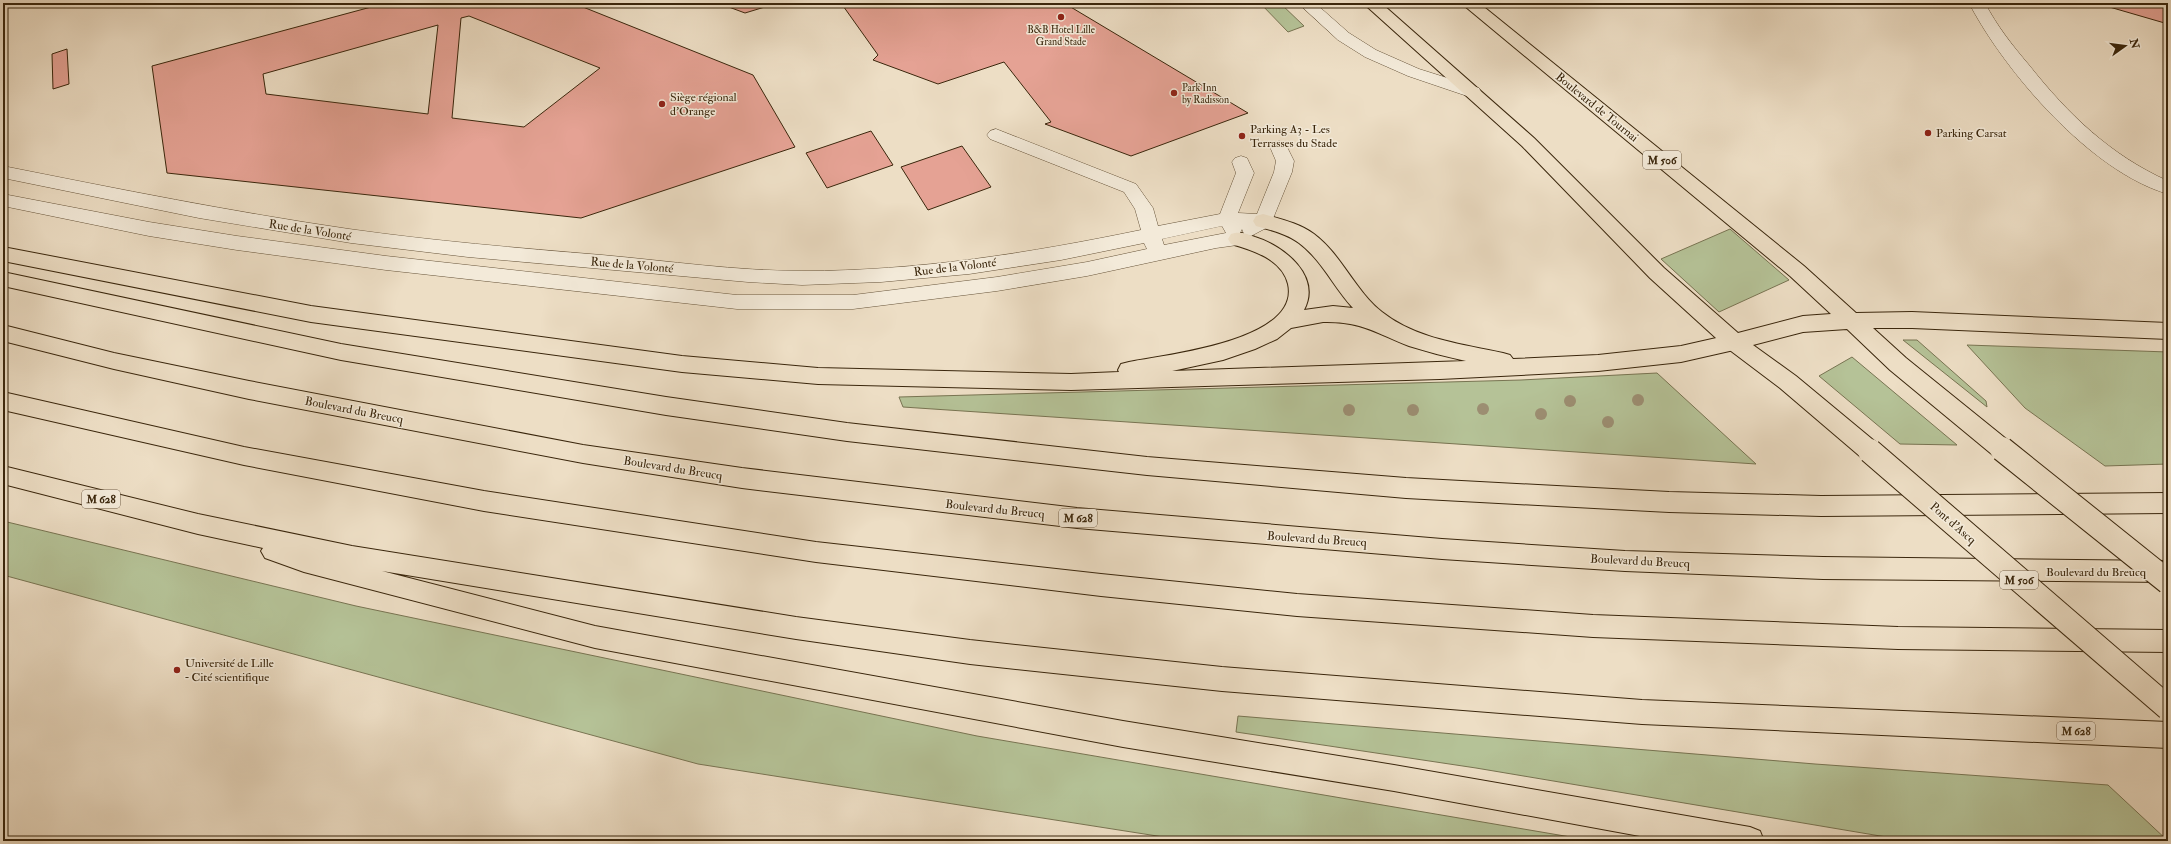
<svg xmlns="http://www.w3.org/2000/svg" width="2171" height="844" font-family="'IM FELL Double Pica',serif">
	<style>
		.green { fill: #b5c297; stroke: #787452 }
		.building { fill: #e5a294; stroke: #3a260c; fill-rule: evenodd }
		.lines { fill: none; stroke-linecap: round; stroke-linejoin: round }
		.lane-casing { stroke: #67543a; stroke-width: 1 }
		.primary-casing { stroke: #3a260c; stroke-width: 2 }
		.highway-casing { stroke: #3a260c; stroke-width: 2 }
		.lane { fill: #f3ead9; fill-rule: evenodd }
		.primary { fill: #eddec5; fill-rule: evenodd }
		.highway { fill: #eddec5; fill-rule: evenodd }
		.primary-bridge-casing { stroke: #3a260c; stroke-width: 26; stroke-linecap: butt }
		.primary-bridge { stroke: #eddec5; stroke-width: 24 }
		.tree { fill: #9c8e72 }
		.poi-dot { fill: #8f2418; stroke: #f3ead9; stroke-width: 1.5 }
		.labels { text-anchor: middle; stroke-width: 3; stroke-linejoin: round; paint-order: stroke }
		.far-poi-label { font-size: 10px; fill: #3a260c; stroke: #f3ead9 }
		.shield { fill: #f3ead9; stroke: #72614a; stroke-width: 1 }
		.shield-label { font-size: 11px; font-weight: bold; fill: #3a260c }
		.poi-label { font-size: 12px; fill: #3a260c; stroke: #f3ead9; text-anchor: start }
		.street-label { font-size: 12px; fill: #3a260c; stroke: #f3ead9 }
	</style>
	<rect width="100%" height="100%" fill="#eddec5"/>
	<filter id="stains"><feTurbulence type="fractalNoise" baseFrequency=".005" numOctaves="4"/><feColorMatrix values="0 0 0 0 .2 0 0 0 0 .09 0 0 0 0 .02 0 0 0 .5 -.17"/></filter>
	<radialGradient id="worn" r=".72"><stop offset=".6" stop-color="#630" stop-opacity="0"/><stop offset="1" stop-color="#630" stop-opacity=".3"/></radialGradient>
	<!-- green -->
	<g class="green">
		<path d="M1260 3H1280L1304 26 1288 32Z"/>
		<path d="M1730 229 1789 280 1719 312 1661 259Z"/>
		<path d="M1903 340H1917L1986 401 1987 407Z"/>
		<path d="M1967 345 2168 352V464L2105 466 2025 408Z"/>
		<path d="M1852 357 1957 445 1900 444 1819 376Z"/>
		<path d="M1657 373 1756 464 903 407 899 397 1521 380Z"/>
		<path d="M3 521 356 606 977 736 1594 841H1189L698 764 3 575Z"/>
		<path d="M1238 716 1815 764 2108 785 2168 841H1910L1476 768 1236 732Z"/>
	</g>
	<!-- building -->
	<g class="building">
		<path d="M386 3H573L753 75 795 147 581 218 167 173 152 66ZM469 16 600 68 524 127 452 118 461 18ZM438 25 428 114 266 94 263 74Z"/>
		<path d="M718 3H778L745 13Z"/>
		<path d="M841 3H1064L1248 113 1131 156 1045 124 1051 122 1004 62 938 84 873 60 878 55Z"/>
		<path d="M2107 3H2168V24L2106 6Z"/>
		<path d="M67 49 69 84 53 89 52 54Z"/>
		<path d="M871 131 893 165 827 188 806 153Z"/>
		<path d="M962 146 991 187 928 210 901 167Z"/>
	</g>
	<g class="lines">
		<!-- lane casing -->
		<g class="lane-casing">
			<g id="lane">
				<path d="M1298 3H1315L1349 33 1376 50 1419 69 1479 88 1481 92 1479 96 1473 97 1467 96 1408 76 1365 57 1338 40Z"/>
				<path d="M1969 3H1985C1997 26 2012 45 2029 65 2068 114 2110 155 2168 181V194C2091 172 2005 72 1969 3Z"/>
				<path d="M996 129 1136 184 1153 208 1158 226 1220 214 1236 173 1232 162 1235 158 1241 156 1247 158 1254 173 1238 213 1257 214 1274 172 1276 161 1270 147 1273 143 1279 141 1285 143 1294 161 1292 172 1270 226 1251 236 1244 234 1242 229 1240 233 1245 234 1247 239 1245 244 1216 248 1087 276 997 291 853 309H737L386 270 237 250 149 236 3 206V194L149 222 237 236 386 256 737 295H853L997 277 1087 262 1147 249 1144 243 1061 260 969 274 881 282 802 285 748 282 468 257 351 243 199 218 3 178V166C118 189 233 212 349 229 433 241 518 248 602 255 669 261 736 271 803 271 917 271 1030 253 1141 230L1135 209 1124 192 990 139 987 135 990 131ZM1222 226 1226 233 1164 245 1162 239Z"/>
			</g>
		</g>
		<!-- primary casing -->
		<g class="primary-casing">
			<path id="primary" d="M1363 3H1381L1534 138 1664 268 1738 333 1803 316 1831 314 1790 276 1461 3H1479L1804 266 1856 313 1912 312 2168 323V339L1912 328H1873L1906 358 2010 442 2013 449 2010 456 2002 458 1994 456 1890 370 1847 329 1803 332 1753 345 1796 376 1878 444 1881 451 1878 458 1870 460 1862 458 1780 388 1727 348 1650 278 1522 146Z"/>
		</g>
		<!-- highway casing -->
		<g class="highway-casing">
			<g id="highway">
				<path d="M1263 214C1280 219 1299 223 1314 234 1342 255 1355 291 1382 312 1416 339 1462 344 1503 353L1510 355 1513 359 1598 355 1681 346 1734 334 1741 336 1744 342 1741 348 1734 350 1681 362 1598 371 1440 379 1071 390 818 384 682 372 311 322 3 261V247L311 306 682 356 818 368 1071 374 1119 372 1118 370 1121 364 1129 362C1165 355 1301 341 1288 284 1282 259 1252 250 1231 244L1228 239 1231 234C1240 231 1247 234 1255 237 1284 246 1322 276 1304 310L1333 306 1353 308C1334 288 1322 260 1299 243 1287 234 1271 230 1256 226L1253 221 1256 216ZM1323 322C1361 321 1376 333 1409 346 1428 352 1447 357 1466 361L1172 371 1223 360 1255 349 1277 339 1291 328Z"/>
				<path d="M3 272 341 344 666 397 847 423 1147 457 1406 478 1669 492 1821 496 2168 493V513L1821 516 1669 512 1406 498 1147 475 847 441 666 415 341 360 3 286Z"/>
				<path d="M3 325 114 353 249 381 583 445 742 468 1077 508 1442 539 1625 551 1823 557 2167 561 2168 582 1823 579 1625 571 1442 559 1077 528 742 488 583 463 249 399 114 369 3 341Z"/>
				<path d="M3 392 244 447 484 491 816 542 1101 574 1297 594 1593 615 1898 627 2168 630V652L1898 649 1593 637 1297 616 1101 596 816 562 484 511 244 465 3 410Z"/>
				<path d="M3 466 198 514 352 546 796 617 970 640 1222 667 1642 700 2168 722V748L1642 724 1222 691 970 664 796 639 382 571 595 626 1123 721 1394 765 1750 827 1760 831 1764 841H1667L1394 791 1123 747 595 648 304 572 265 558 261 551 263 548 198 534 3 484Z"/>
			</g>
		</g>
		<!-- lane -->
		<use href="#lane" class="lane"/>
		<!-- primary -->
		<use href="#primary" class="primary"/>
		<!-- highway -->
		<use href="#highway" class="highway"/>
		<!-- primary-bridge casing -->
		<g class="primary-bridge-casing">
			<g id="primary-bridge">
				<path d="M2002 449 2168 582"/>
				<path d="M1870 451 2168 708"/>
			</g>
		</g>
		<!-- primary-bridge -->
		<use href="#primary-bridge" class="primary-bridge"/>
	</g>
	<!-- trees -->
	<g class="tree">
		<circle cx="1638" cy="400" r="6"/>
		<circle cx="1570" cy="401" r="6"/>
		<circle cx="1483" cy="409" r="6"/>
		<circle cx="1349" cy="410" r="6"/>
		<circle cx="1413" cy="410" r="6"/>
		<circle cx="1541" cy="414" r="6"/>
		<circle cx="1608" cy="422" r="6"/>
	</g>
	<!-- markers -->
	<g class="poi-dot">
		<circle cx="1061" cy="17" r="4"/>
		<circle cx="1174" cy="93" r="4"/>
		<circle cx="662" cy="104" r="4"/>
		<circle cx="1928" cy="133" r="4"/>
		<circle cx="1242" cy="136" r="4"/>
		<circle cx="177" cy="670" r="4"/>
	</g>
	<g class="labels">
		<!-- far-poi labels -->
		<g class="far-poi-label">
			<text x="1061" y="33">B&amp;B Hotel Lille<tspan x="1061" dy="12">Grand Stade</tspan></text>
			<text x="1182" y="91" text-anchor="start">Park Inn<tspan x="1182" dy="12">by Radisson</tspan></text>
		</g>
		<!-- shield labels -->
		<g class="shield">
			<rect x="1643" y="151" width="38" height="18" rx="3"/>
			<rect x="82" y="490" width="38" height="18" rx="3"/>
			<rect x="1059" y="509" width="38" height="18" rx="3"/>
			<rect x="2000" y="571" width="38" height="18" rx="3"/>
			<rect x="2057" y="722" width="38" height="18" rx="3"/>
		</g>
		<g class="shield-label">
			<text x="1662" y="164">M 506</text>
			<text x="101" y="503">M 628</text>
			<text x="1078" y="522">M 628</text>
			<text x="2019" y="584">M 506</text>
			<text x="2076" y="735">M 628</text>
		</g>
		<!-- poi labels -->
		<g class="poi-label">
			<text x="670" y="101">Siège régional<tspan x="670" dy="14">d'Orange</tspan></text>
			<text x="1250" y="133">Parking A3 - Les<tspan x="1250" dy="14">Terrasses du Stade</tspan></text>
			<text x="1936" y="137">Parking Carsat</text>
			<text x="185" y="667">Université de Lille<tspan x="185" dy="14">‐ Cité scientifique</tspan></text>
		</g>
		<!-- street labels -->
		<g class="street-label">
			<text transform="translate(1597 107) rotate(39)" y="4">Boulevard de Tournai</text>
			<text transform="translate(310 230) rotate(9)" y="4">Rue de la Volonté</text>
			<text transform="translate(632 265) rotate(5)" y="4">Rue de la Volonté</text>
			<text transform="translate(955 267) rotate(-7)" y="4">Rue de la Volonté</text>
			<text transform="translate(354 410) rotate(11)" y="4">Boulevard du Breucq</text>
			<text transform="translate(673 468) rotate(9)" y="4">Boulevard du Breucq</text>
			<text transform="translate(995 509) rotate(6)" y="4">Boulevard du Breucq</text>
			<text transform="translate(1953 523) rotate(41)" y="4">Pont d'Ascq</text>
			<text transform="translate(1317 539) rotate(4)" y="4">Boulevard du Breucq</text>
			<text transform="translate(1640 561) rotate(3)" y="4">Boulevard du Breucq</text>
			<text x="2096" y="576">Boulevard du Breucq</text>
		</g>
	</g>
	<!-- margin -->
	<rect width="2171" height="844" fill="none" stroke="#eddec5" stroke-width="16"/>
	<rect x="4" y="4" width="2163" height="836" fill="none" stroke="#3a260c" stroke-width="2"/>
	<rect x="8" y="8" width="2155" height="828" fill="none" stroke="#3a260c"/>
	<!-- north arrow -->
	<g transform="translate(2125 46) rotate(76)" stroke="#f3ead9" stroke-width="3" paint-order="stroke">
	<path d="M0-3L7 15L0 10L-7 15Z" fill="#3a260c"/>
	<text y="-6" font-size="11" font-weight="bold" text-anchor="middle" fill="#3a260c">N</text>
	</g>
	<rect width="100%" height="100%" filter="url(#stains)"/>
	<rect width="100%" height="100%" fill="url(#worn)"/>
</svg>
